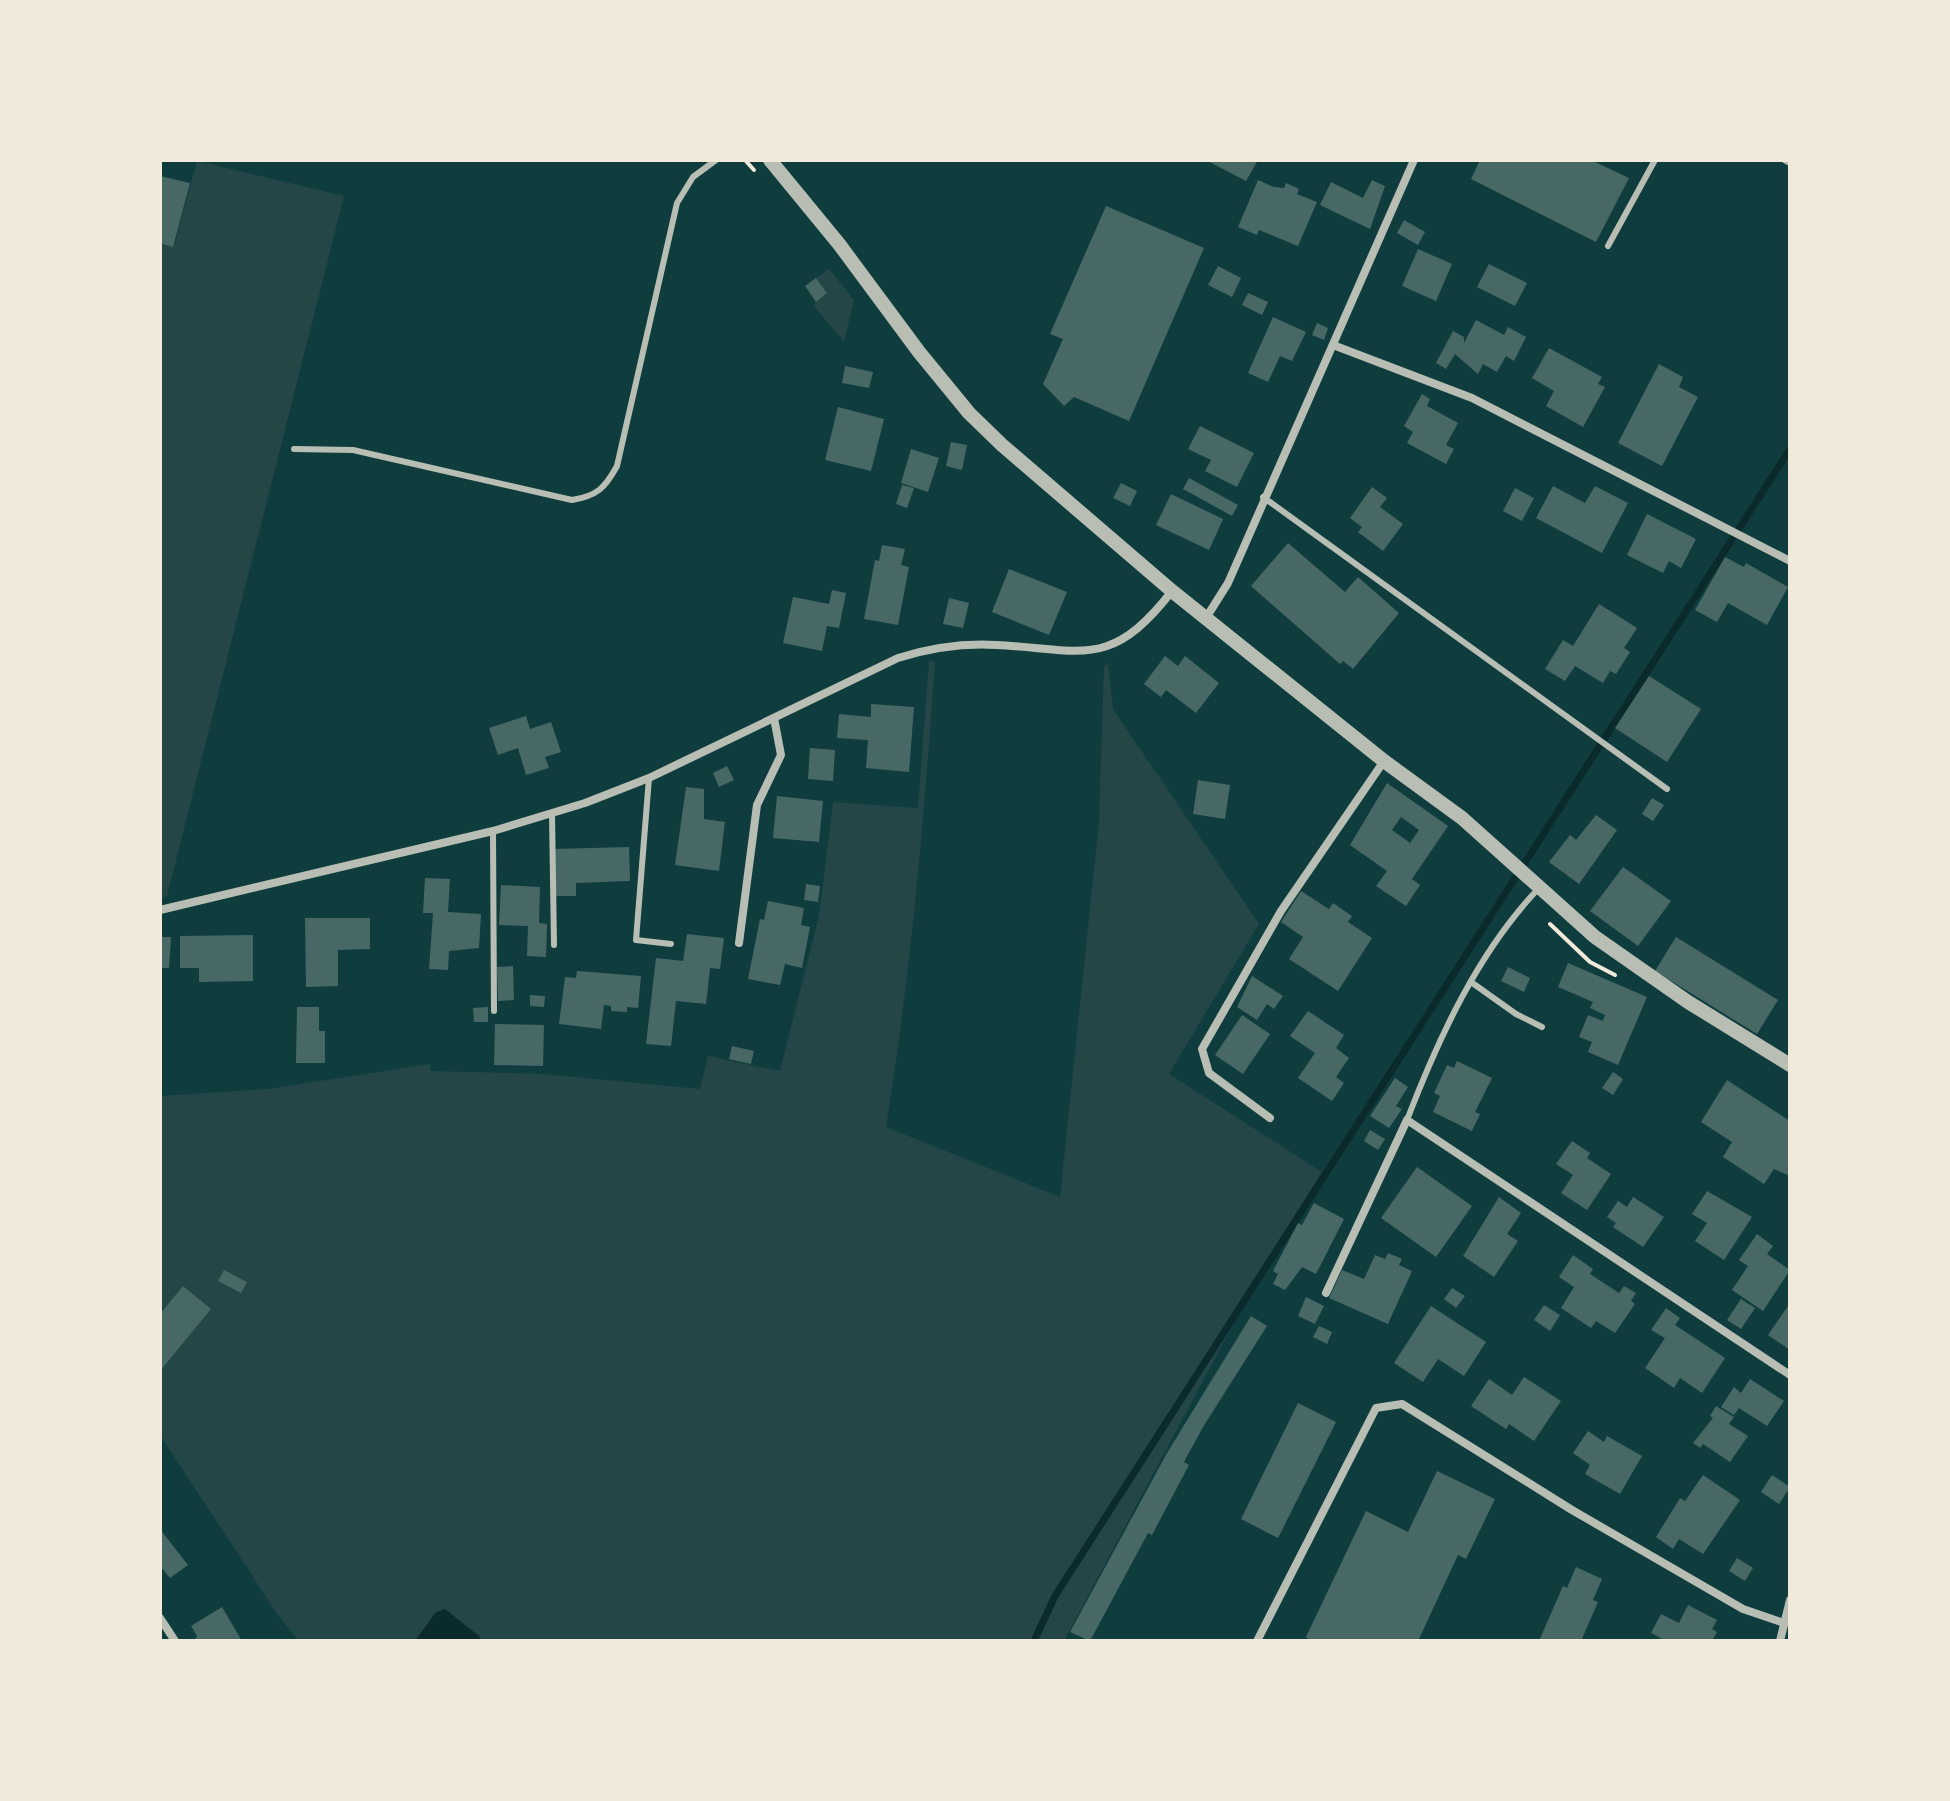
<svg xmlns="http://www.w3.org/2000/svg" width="1950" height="1801" font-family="'Source Sans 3',sans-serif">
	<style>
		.green { fill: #244646 }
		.water { fill: #0a2a2b }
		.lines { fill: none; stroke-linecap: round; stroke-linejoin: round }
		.stream { stroke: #0a2a2b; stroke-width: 7 }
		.building { fill: #486865; fill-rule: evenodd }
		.path { stroke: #f1e9da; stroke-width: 4 }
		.service { stroke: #b8beb3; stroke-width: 6 }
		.minor { stroke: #b8beb3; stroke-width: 8 }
		.tertiary { stroke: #b8beb3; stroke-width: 14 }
	</style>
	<rect width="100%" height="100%" fill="#0f3d3e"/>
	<!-- green -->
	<g class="green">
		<path d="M197 161 344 196 167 896 160 899V243L174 246Z"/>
		<path d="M829 269 854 300 844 342 813 305 827 293 816 278Z"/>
		<path d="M929 660 935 662C924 818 911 973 886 1127L1060 1197 1099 822 1104 667 1108 662 1113 709 1259 924 1169 1074 1322 1172 1244 1297 1245 1302 1064 1641H480L479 1636 436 1612 415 1641H299L278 1615 160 1435V1096L268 1089 430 1064 431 1071 543 1074 700 1089 708 1056 780 1071 819 916 833 802 918 808Z"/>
	</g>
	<!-- water -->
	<path class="water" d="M445 1609 479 1636 480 1641H415L436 1612Z"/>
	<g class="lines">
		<!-- stream -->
		<path class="stream" d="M1034 1641 1055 1596 1790 449"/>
	</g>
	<!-- building -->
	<g class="building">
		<path d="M1206 160H1258L1246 181Z"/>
		<path d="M1480 160H1591L1629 178 1596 242 1471 179Z"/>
		<path d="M160 176 190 183 173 247 160 243Z"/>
		<path d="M1258 180 1274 187 1284 188 1286 183 1299 189 1297 194 1317 202 1298 246 1259 230 1257 235 1238 227Z"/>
		<path d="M1372 180 1385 186 1370 229 1320 205 1331 182 1363 198Z"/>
		<path d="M1106 206 1204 248 1129 421 1074 397 1064 406 1043 384 1063 339 1050 334Z"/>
		<path d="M1404 220 1425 232 1418 245 1397 233Z"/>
		<path d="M1418 249 1452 264 1436 301 1402 286Z"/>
		<path d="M1489 264 1527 283 1515 306 1477 287Z"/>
		<path d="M1218 266 1241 278 1232 297 1208 285Z"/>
		<path d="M816 278 827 293 816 302 805 286Z"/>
		<path d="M1248 293 1268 302 1262 315 1242 305Z"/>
		<path d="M1273 317 1306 332 1292 361 1280 356 1268 382 1248 373Z"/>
		<path d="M1476 320 1504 335 1508 327 1526 337 1514 361 1506 356 1497 372 1483 364 1478 374 1455 354 1446 369 1436 363 1453 331 1464 337V343Z"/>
		<path d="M1317 323 1328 328 1324 340 1312 335Z"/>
		<path d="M1549 348 1602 377 1598 384 1605 387 1583 427 1546 406 1554 391 1532 378Z"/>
		<path d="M1659 364 1683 377 1679 387 1698 397 1662 466 1618 443Z"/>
		<path d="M845 366 873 372 869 388 842 383Z"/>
		<path d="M1422 394 1430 399 1427 406 1458 423 1446 445 1454 449 1446 464 1407 443 1413 432 1404 426Z"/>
		<path d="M838 407 884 419 871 471 825 460Z"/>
		<path d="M1200 426 1254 453 1237 487 1205 471 1211 460 1188 449Z"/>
		<path d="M951 442 967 445 962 470 946 466Z"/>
		<path d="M911 449 939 458 928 492 901 483Z"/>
		<path d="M1189 478 1238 505 1232 516 1183 489Z"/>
		<path d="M1121 483 1137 491 1130 506 1113 498Z"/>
		<path d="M902 485 914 488 907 508 896 504Z"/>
		<path d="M1553 486 1585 503 1595 486 1628 503 1602 553 1536 518Z"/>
		<path d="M1372 487 1387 498 1380 507 1403 524 1383 551 1358 532 1362 527 1350 518Z"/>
		<path d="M1515 488 1534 498 1522 521 1503 511Z"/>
		<path d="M1171 494 1223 519 1209 550 1156 525Z"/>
		<path d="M1647 514 1696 539 1681 568 1669 561 1663 573 1627 555Z"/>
		<path d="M1288 543 1345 592 1358 577 1399 613 1353 669 1343 661 1340 664 1251 586Z"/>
		<path d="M882 545 905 549 901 565 909 567 898 625 864 619 875 560 879 561Z"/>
		<path d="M1725 557 1744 567 1746 563 1788 587 1767 625 1728 603 1717 622 1695 610Z"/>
		<path d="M1009 569 1067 592 1049 635 992 612Z"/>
		<path d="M832 590 846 593 839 628 827 626 822 651 783 643 793 597 829 604Z"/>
		<path d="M949 598 969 603 963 628 943 624Z"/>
		<path d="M1599 604 1637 628 1624 648 1630 652 1616 674 1610 671 1603 683 1575 666 1565 681 1545 669 1563 640 1573 646Z"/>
		<path d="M1165 656 1178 666 1185 656 1219 683 1196 713 1166 690 1161 697 1144 684Z"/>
		<path d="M1649 676 1701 709 1667 762 1615 728Z"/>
		<path d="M871 704 914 707 909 772 866 768 868 740 837 738 839 714 871 717Z"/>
		<path d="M526 716 530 729 551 722 561 752 545 757 549 768 526 775 518 748 498 755 489 728Z"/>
		<path d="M810 748 835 750 833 781 808 779Z"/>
		<path d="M727 766 734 780 719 787 713 773Z"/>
		<path d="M1198 780 1230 785 1225 819 1193 814Z"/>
		<path d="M1387 783 1448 826 1412 879 1420 885 1406 906 1376 886 1387 871 1350 845ZM1401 817 1419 830 1410 843 1392 830Z"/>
		<path d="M686 787 704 789V819L725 822 719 871 675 865Z"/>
		<path d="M777 796 823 801 819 842 773 838Z"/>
		<path d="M1652 798 1664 805 1653 821 1642 814Z"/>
		<path d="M1596 815 1617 830 1579 884 1549 862 1570 835 1576 840Z"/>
		<path d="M629 847 630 881 576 883V896H555L554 849Z"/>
		<path d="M1623 867 1671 901 1638 946 1590 911Z"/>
		<path d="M425 878 450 879 448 912 481 914 479 948 449 951 448 970 429 969 433 913H423Z"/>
		<path d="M806 884 820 886 818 902 804 900Z"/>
		<path d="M501 885 540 887 539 923 547 924 546 957 527 956 528 926 499 925Z"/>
		<path d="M1301 891 1329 909 1333 903 1352 916 1348 922 1372 938 1338 991 1289 959 1303 937 1281 922Z"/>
		<path d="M768 901 804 908 801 925 810 927 802 968 785 964 780 985 748 979 760 919 764 920Z"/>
		<path d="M305 918H370V949L338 950V986L306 987Z"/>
		<path d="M687 934 724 938 720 969 710 968 706 1004 676 1001 671 1046 646 1044 656 958 683 961Z"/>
		<path d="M253 935V981L199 982V968H180V936Z"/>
		<path d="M160 937H171L169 968H160Z"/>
		<path d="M1676 937 1778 1000 1757 1034 1655 971Z"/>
		<path d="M1568 963 1647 997 1618 1065 1588 1052 1592 1042 1579 1037 1588 1015 1603 1021 1605 1015 1590 1008 1593 1002 1558 987Z"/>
		<path d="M513 966 514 1000 498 1001 497 967Z"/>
		<path d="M1508 967 1530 978 1524 992 1501 981Z"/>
		<path d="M577 971 641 976 638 1008 627 1007V1012L611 1011V1006L604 1005 601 1029 559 1024 565 977 576 978Z"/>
		<path d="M1252 976 1283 996 1274 1009 1267 1004 1257 1020 1237 1007Z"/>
		<path d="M530 995 545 996 544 1007 530 1006Z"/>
		<path d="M297 1007H319V1031H325V1063H296Z"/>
		<path d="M488 1007V1022H474L473 1008Z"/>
		<path d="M1308 1011 1344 1035 1336 1048 1349 1058 1336 1077 1344 1083 1332 1101 1298 1078 1315 1053 1290 1036Z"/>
		<path d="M1242 1015 1270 1034 1243 1074 1215 1055Z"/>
		<path d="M495 1024 544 1025 543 1066 494 1065Z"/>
		<path d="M732 1046 754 1051 751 1064 729 1059Z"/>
		<path d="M1457 1061 1492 1078 1475 1112 1480 1114 1472 1131 1433 1112 1440 1096 1434 1093 1447 1065 1454 1068Z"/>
		<path d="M1613 1072 1623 1079 1613 1095 1602 1088Z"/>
		<path d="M1395 1078 1408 1087 1396 1106 1402 1109 1389 1128 1370 1116Z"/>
		<path d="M1727 1080 1790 1121V1176L1774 1169 1764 1184 1723 1157 1732 1142 1701 1122Z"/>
		<path d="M1370 1130 1385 1139 1378 1150 1364 1141Z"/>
		<path d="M1572 1141 1590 1153 1587 1158 1611 1174 1587 1210 1561 1193 1573 1175 1556 1164Z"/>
		<path d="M1417 1167 1472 1206 1436 1257 1381 1218Z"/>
		<path d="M1707 1191 1752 1217 1724 1260 1695 1241 1707 1223 1692 1214Z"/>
		<path d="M1499 1197 1521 1213 1507 1234 1518 1241 1494 1277 1463 1256Z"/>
		<path d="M1633 1197 1664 1217 1643 1247 1613 1227 1616 1223 1607 1217 1618 1201 1627 1207Z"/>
		<path d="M1314 1203 1344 1219 1316 1274 1302 1267 1285 1290 1273 1284 1278 1274 1273 1271 1298 1223 1302 1225Z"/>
		<path d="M1757 1234 1773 1246 1767 1254 1790 1270 1763 1311 1732 1290 1748 1266 1739 1260Z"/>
		<path d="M1388 1253 1402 1259 1399 1265 1412 1271 1388 1324 1329 1298 1342 1270 1364 1279 1375 1255 1385 1259Z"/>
		<path d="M1573 1255 1593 1269 1590 1274 1619 1293 1624 1286 1636 1293 1631 1301 1635 1304 1615 1333 1596 1321 1591 1328 1561 1308 1574 1287 1559 1277Z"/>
		<path d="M224 1270 247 1282 241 1293 218 1281Z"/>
		<path d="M183 1286 211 1309 160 1371V1314Z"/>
		<path d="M1452 1288 1465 1296 1456 1308 1444 1299Z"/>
		<path d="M1306 1297 1324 1306 1315 1324 1298 1316Z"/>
		<path d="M1741 1299 1755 1308 1741 1329 1727 1320Z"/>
		<path d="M1790 1303V1350L1768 1335Z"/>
		<path d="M1544 1305 1560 1315 1550 1331 1534 1320Z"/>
		<path d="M1431 1306 1486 1342 1464 1376 1438 1359 1423 1382 1394 1363Z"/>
		<path d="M1666 1308 1680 1318 1675 1325 1725 1358 1702 1393 1680 1378 1674 1388 1645 1368 1665 1338 1651 1330Z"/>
		<path d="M1251 1316 1267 1326 1203 1427 1184 1462 1189 1465 1152 1535 1148 1533 1090 1641 1070 1632 1167 1453Z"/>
		<path d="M1319 1326 1332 1332 1327 1344 1313 1337Z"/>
		<path d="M1524 1377 1561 1401 1534 1441 1509 1424 1506 1429 1471 1406 1489 1379 1512 1395Z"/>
		<path d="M1750 1379 1784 1401 1767 1426 1739 1408 1734 1415 1721 1407 1734 1387 1741 1393Z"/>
		<path d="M1298 1403 1336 1422 1278 1538 1241 1519Z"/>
		<path d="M1716 1406 1734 1417 1729 1424 1748 1436 1730 1462 1703 1444 1700 1448 1693 1443 1713 1418 1710 1416Z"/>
		<path d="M1588 1431 1604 1442 1607 1436 1642 1456 1620 1494 1585 1474 1590 1465 1573 1453Z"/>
		<path d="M1437 1471 1495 1499 1466 1559 1458 1555 1418 1641H1310L1306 1637 1366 1511 1408 1532Z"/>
		<path d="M1703 1475 1740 1500 1703 1554 1679 1539 1673 1549 1656 1537 1680 1498 1685 1501Z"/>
		<path d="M1772 1475 1790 1487 1779 1504 1761 1492Z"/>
		<path d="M160 1529 188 1565 170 1578 160 1566Z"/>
		<path d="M1737 1558 1753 1568 1745 1581 1729 1571Z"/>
		<path d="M1576 1567 1602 1579 1593 1600 1598 1602 1581 1641H1539L1563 1586 1567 1588Z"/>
		<path d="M1688 1605 1717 1620 1712 1629 1717 1632 1712 1641H1666L1651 1633 1661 1614 1679 1623Z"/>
		<path d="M222 1607 242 1641H194L197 1636 191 1626Z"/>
	</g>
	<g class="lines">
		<!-- path -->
		<g class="path">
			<path d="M745 160 754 170"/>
			<path d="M1550 924 1590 962 1615 975"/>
		</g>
		<!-- service -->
		<g class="service">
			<path d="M1608 246 1655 160"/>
			<path d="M294 449 353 450 572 500C597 496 605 488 617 466L677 203 693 177 716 160"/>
			<path d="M1263 497 1667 789"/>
			<path d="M649 778 636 940 671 944"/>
			<path d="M552 814 554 945"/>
			<path d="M493 831 494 1011"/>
			<path d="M1471 982 1516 1014 1542 1027"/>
			<path d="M1407 1120C1439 1037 1478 952 1539 888"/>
		</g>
		<!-- minor -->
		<g class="minor">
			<path d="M1786 160 1790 162"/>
			<path d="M1333 345 1472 398 1790 561"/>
			<path d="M1206 618 1228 583 1414 160"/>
			<path d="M160 910 493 831 585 803 649 778 898 658C930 648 962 643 996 645 1081 649 1110 671 1172 591"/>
			<path d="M739 943 757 805 781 755 774 718"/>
			<path d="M1270 1118 1209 1073 1202 1049 1281 911 1384 761"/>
			<path d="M1326 1293 1407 1120 1790 1375"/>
			<path d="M160 1618 175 1641"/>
			<path d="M1257 1641 1376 1408 1402 1404 1572 1510 1743 1609 1784 1623"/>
			<path d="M1780 1641 1790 1600"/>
		</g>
		<!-- tertiary -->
		<path class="tertiary" d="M770 160 839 244 919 352 969 413 1002 445 1172 591 1384 761 1462 818 1595 937 1688 1002 1790 1065"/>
	</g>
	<!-- border -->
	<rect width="1950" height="1801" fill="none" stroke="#f1e9da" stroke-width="324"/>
</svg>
